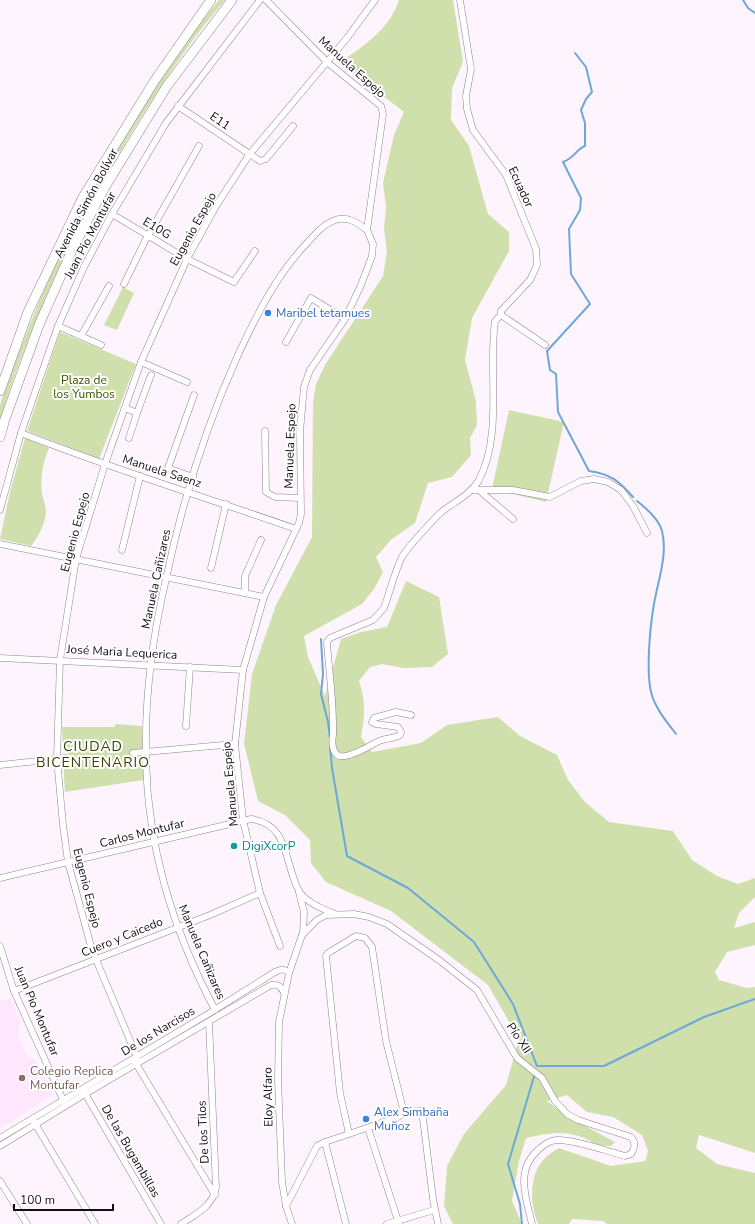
<svg xmlns="http://www.w3.org/2000/svg" width="755" height="1224" font-family="'Nunito Sans',sans-serif">
	<style>
		.built { fill: #fee6fc }
		.green { fill: #cfe0ac }
		.lines { fill: none; stroke-linecap: round; stroke-linejoin: round }
		.stream { stroke: #6da8d8; stroke-width: 2 }
		.minor-casing { stroke: #957f93; stroke-width: 7 }
		.highway-casing { stroke: #957f93; stroke-width: 10 }
		.minor { stroke: #fff; stroke-width: 6 }
		.highway { stroke: #fff; stroke-width: 9 }
		.shop-dot { fill: #3f7fe0; stroke: #fff; stroke-width: 1.5 }
		.culture-dot { fill: #0f9aa8; stroke: #fff; stroke-width: 1.5 }
		.education-dot { fill: #8d6e63; stroke: #fff; stroke-width: 1.5 }
		.labels { text-anchor: middle; stroke-width: 4; stroke-linejoin: round; paint-order: stroke }
		.street-label { font-size: 12px; fill: #150d14; stroke: #fff }
		.shop-label { font-size: 12px; fill: #366cbe; stroke: #fff; text-anchor: start }
		.park-label { font-size: 12px; fill: #405100; stroke: #fff }
		.culture-label { font-size: 12px; fill: #0d838f; stroke: #fff; text-anchor: start }
		.education-label { font-size: 12px; fill: #785e54; stroke: #fff; text-anchor: start }
		.quarter-label { font-size: 14px; letter-spacing: 1px; fill: #364003; stroke: #fff }
	</style>
	<rect width="100%" height="100%" fill="#fef4fd"/>
	<!-- built -->
	<path class="built" d="M10 998 20 1023 18 1038 27 1056 36 1061 53 1095 0 1128V1002Z"/>
	<!-- green -->
	<g class="green">
		<path d="M219 0H225C195 34 170 72 145 111 84 208 34 310 0 420V406L2 398C16 360 30 322 46 285 71 226 104 171 137 117 162 76 188 36 219 0Z"/>
		<path d="M399 0H453L463 62 452 88 451 120 469 146 488 214 509 232V251L472 318 465 360 476 401 477 425 470 438 471 455 452 477 428 483 415 523 392 539 376 557 383 572 374 589 362 604 304 636 308 657 325 696 341 639 361 632 387 627 406 581 439 597 448 654 432 667 403 668 382 664 370 667 359 681C366 703 365 714 361 737L372 752 421 743 447 725 498 717 520 736 557 755 568 780 585 802 609 822 673 831 692 860 717 876 738 884 755 878V897L739 913 734 928 755 922V945L727 952 715 972 719 980 747 988 755 987V1153L699 1135 696 1148 717 1164 755 1173V1224H607L603 1221 572 1219 569 1224H538C530 1204 528 1174 546 1157 549 1154 554 1151 559 1148L611 1166 645 1161 648 1151 642 1135 613 1117 587 1112 567 1095 547 1101 567 1116 615 1142 611 1146C592 1146 594 1141 579 1136 560 1130 545 1134 526 1138L519 1161 512 1201 522 1224H453L444 1206 447 1166 464 1134 506 1085 519 1039 488 985 391 911 326 882 311 863 310 840 285 815 258 801 244 744 252 674 276 605 312 537 313 402 316 384 325 365 383 276 387 251 384 229 386 207 383 183 394 135 404 112 340 63C363 46 390 29 399 0Z"/>
		<path d="M123 287 134 293 117 330 104 325Z"/>
		<path d="M60 332 136 364 99 459 27 431Z"/>
		<path d="M509 410 564 422 546 502 492 489Z"/>
		<path d="M25 438 49 448C43 461 40 478 42 493 43 500 46 505 46 512 45 525 39 535 31 546L0 539 10 492Z"/>
		<path d="M115 724 142 726 143 780 65 792 63 761H68V751H63L62 727H115Z"/>
	</g>
	<g class="lines">
		<!-- stream -->
		<g class="stream">
			<path d="M743 0 748 8 755 13"/>
			<path d="M575 53 586 67 592 92 586 99 581 110 585 123V146C576 149 576 157 563 162L581 198 580 210 569 229 571 274 590 304 547 351 550 370 556 374 558 412 589 471C611 474 619 481 633 497"/>
			<path d="M637 501C646 508 659 519 662 531 668 555 658 580 654 604 650 626 646 670 651 692 655 708 666 721 676 734"/>
			<path d="M321 639 323 674 321 694 328 722 330 739"/>
			<path d="M330 747 332 768 347 856 408 888 474 942 513 1004 537 1066H604L704 1017 755 999"/>
			<path d="M522 1224 520 1204 508 1164 535 1073"/>
		</g>
		<!-- minor casing -->
		<g class="minor-casing">
			<g id="minor">
				<path d="M266 0 327 62 381 106 383 114 367 230 373 244 372 256 361 285 345 319 310 370 304 387 300 432 301 514 299 523 264 597 243 670 235 744 243 820 260 893 280 946"/>
				<path d="M178 106 260 161 266 159 293 126"/>
				<path d="M112 214 187 259 234 282 255 251"/>
				<path d="M124 284 145 241 199 146"/>
				<path d="M501 315 545 345"/>
				<path d="M58 326 101 345"/>
				<path d="M81 336 109 286"/>
				<path d="M286 342 311 298 345 319"/>
				<path d="M141 362 187 382"/>
				<path d="M125 408 137 413 151 375"/>
				<path d="M265 431 266 492 275 497 300 498"/>
				<path d="M21 433C112 469 205 497 296 529"/>
				<path d="M129 438 137 413"/>
				<path d="M193 477 168 468 194 395"/>
				<path d="M472 490H513L550 497 581 481 594 479 608 482 621 490 633 506 647 533"/>
				<path d="M480 491 513 519"/>
				<path d="M0 510 21 433 58 326 84 267 112 214 166 123 260 0"/>
				<path d="M0 544 264 597"/>
				<path d="M122 550 140 476"/>
				<path d="M211 568 226 504"/>
				<path d="M245 593V576L261 540"/>
				<path d="M0 658 243 670"/>
				<path d="M411 715 396 712 374 718 372 722 376 724 398 727 401 732 400 735C394 739 384 738 377 742 369 746 345 761 337 755 332 750 332 741 333 735 334 704 329 673 327 642L330 638 373 620 384 608C390 592 394 573 402 557 408 546 429 525 438 515 451 503 470 496 479 480 503 434 488 370 495 321L501 315V311L530 280 537 265 536 249 506 175 473 130 467 109 466 96 471 69 460 0"/>
				<path d="M186 726 190 667"/>
				<path d="M133 753 235 744"/>
				<path d="M0 765 66 758"/>
				<path d="M0 878 251 819C290 824 284 864 299 891 305 902 323 909 335 914"/>
				<path d="M299 892 304 912 303 934"/>
				<path d="M356 936 365 938 372 947 386 1041 403 1109 402 1114 398 1117 349 1134 340 1093 326 956 328 953Z"/>
				<path d="M0 946 14 991 64 1102"/>
				<path d="M289 973 302 935 317 920 326 915 354 914 369 917 387 924 439 960 477 990 517 1058 542 1078 555 1101 567 1114 578 1120 631 1137C636 1143 635 1147 631 1154L625 1156C607 1151 573 1139 556 1140 548 1141 544 1145 538 1150 515 1170 526 1198 532 1224"/>
				<path d="M14 991 210 915 260 893"/>
				<path d="M215 1010C172 929 146 843 146 751 145 693 153 635 166 579 182 502 206 426 238 355 257 314 277 274 308 242 316 233 324 224 335 220 348 216 358 223 367 230"/>
				<path d="M137 1057 92 950 68 862 63 825 57 759 60 660 76 559 105 464 141 362 187 259 216 206 249 155 347 38 375 0"/>
				<path d="M135 1062 215 1195"/>
				<path d="M83 1090 161 1224"/>
				<path d="M403 1112 422 1111 433 1199 438 1224"/>
				<path d="M34 1122 95 1224"/>
				<path d="M368 1128 399 1224"/>
				<path d="M0 1138 208 1014 275 972C280 969 284 968 289 973L279 1022 278 1080 282 1182 286 1206 292 1224"/>
				<path d="M325 1142 346 1224"/>
				<path d="M0 1146 85 1094 271 985C278 984 281 986 284 993"/>
				<path d="M0 1181 27 1224"/>
				<path d="M286 1206 317 1146 325 1142 349 1134"/>
				<path d="M181 1224C196 1214 212 1207 216 1188L209 1022"/>
				<path d="M387 1224 434 1210"/>
			</g>
		</g>
		<!-- highway casing -->
		<g class="highway-casing">
			<g id="highway">
				<path d="M0 391 28 312 83 197 155 80 211 0"/>
				<path d="M0 437 5 419 39 325 73 248 105 187 167 86 232 0"/>
			</g>
		</g>
		<!-- minor -->
		<use href="#minor" class="minor"/>
		<!-- highway -->
		<use href="#highway" class="highway"/>
	</g>
	<!-- markers -->
	<g class="shop-dot">
		<circle cx="268" cy="313" r="4"/>
		<circle cx="366" cy="1119" r="4"/>
	</g>
	<circle class="culture-dot" cx="234" cy="846" r="4"/>
	<circle class="education-dot" cx="22" cy="1078" r="4"/>
	<g class="labels">
		<!-- street labels -->
		<g class="street-label">
			<text transform="translate(352 67) rotate(42)" y="4">Manuela Espejo</text>
			<text transform="translate(220 121) rotate(34)" y="4">E11</text>
			<text transform="translate(521 187) rotate(65)" y="4">Ecuador</text>
			<text transform="translate(86 203) rotate(-62)" y="4">Avenida Simón Bolívar</text>
			<text transform="translate(157 228) rotate(31)" y="4">E10G</text>
			<text transform="translate(193 229) rotate(-61)" y="4">Eugenio Espejo</text>
			<text transform="translate(90 235) rotate(-62)" y="4">Juan Pio Montufar</text>
			<text transform="translate(290 446) rotate(-88)" y="4">Manuela Espejo</text>
			<text transform="translate(162 471) rotate(18)" y="4">Manuela Saenz</text>
			<text transform="translate(75 532) rotate(-75)" y="4">Eugenio Espejo</text>
			<text transform="translate(156 579) rotate(-78)" y="4">Manuela Cañizares</text>
			<text transform="translate(122 652) rotate(3)" y="4">José Maria Lequerica</text>
			<text transform="translate(230 784) rotate(-95)" y="4">Manuela Espejo</text>
			<text transform="translate(142 833) rotate(-14)" y="4">Carlos Montufar</text>
			<text transform="translate(87 888) rotate(76)" y="4">Eugenio Espejo</text>
			<text transform="translate(122 937) rotate(-22)" y="4">Cuero y Caicedo</text>
			<text transform="translate(202 952) rotate(67)" y="4">Manuela Cañizares</text>
			<text transform="translate(37 1011) rotate(67)" y="4">Juan Pio Montufar</text>
			<text transform="translate(158 1031) rotate(-31)" y="4">De los Narcisos</text>
			<text transform="translate(519 1038) rotate(56)" y="4">Pío XII</text>
			<text transform="translate(268 1097) rotate(-91)" y="4">Eloy Alfaro</text>
			<text transform="translate(203 1132) rotate(-93)" y="4">De los Tilos</text>
			<text transform="translate(131 1151) rotate(60)" y="4">De las Bugambillas</text>
		</g>
		<!-- shop labels -->
		<g class="shop-label">
			<text x="276" y="317">Maribel tetamues</text>
			<text x="374" y="1116">Alex Simbaña<tspan x="374" dy="14">Muñoz</tspan></text>
		</g>
		<!-- park labels -->
		<g class="park-label">
			<text x="84" y="384">Plaza de<tspan x="84" dy="14">los Yumbos</tspan></text>
		</g>
		<!-- culture labels -->
		<g class="culture-label">
			<text x="242" y="850">DigiXcorP</text>
		</g>
		<!-- education labels -->
		<g class="education-label">
			<text x="30" y="1075">Colegio Replica<tspan x="30" dy="14">Montufar</tspan></text>
		</g>
		<!-- quarter labels -->
		<g class="quarter-label">
			<text x="93" y="751">CIUDAD<tspan x="93" dy="16">BICENTENARIO</tspan></text>
		</g>
	</g>
	<!-- scale -->
	<path d="M14 1204v6h99v-6" fill="none" stroke="#150d14" stroke-width="2"/>
	<text x="20" y="1204" font-size="12" fill="#150d14" stroke="#ffffff" stroke-width="3" paint-order="stroke">100 m</text>
</svg>
